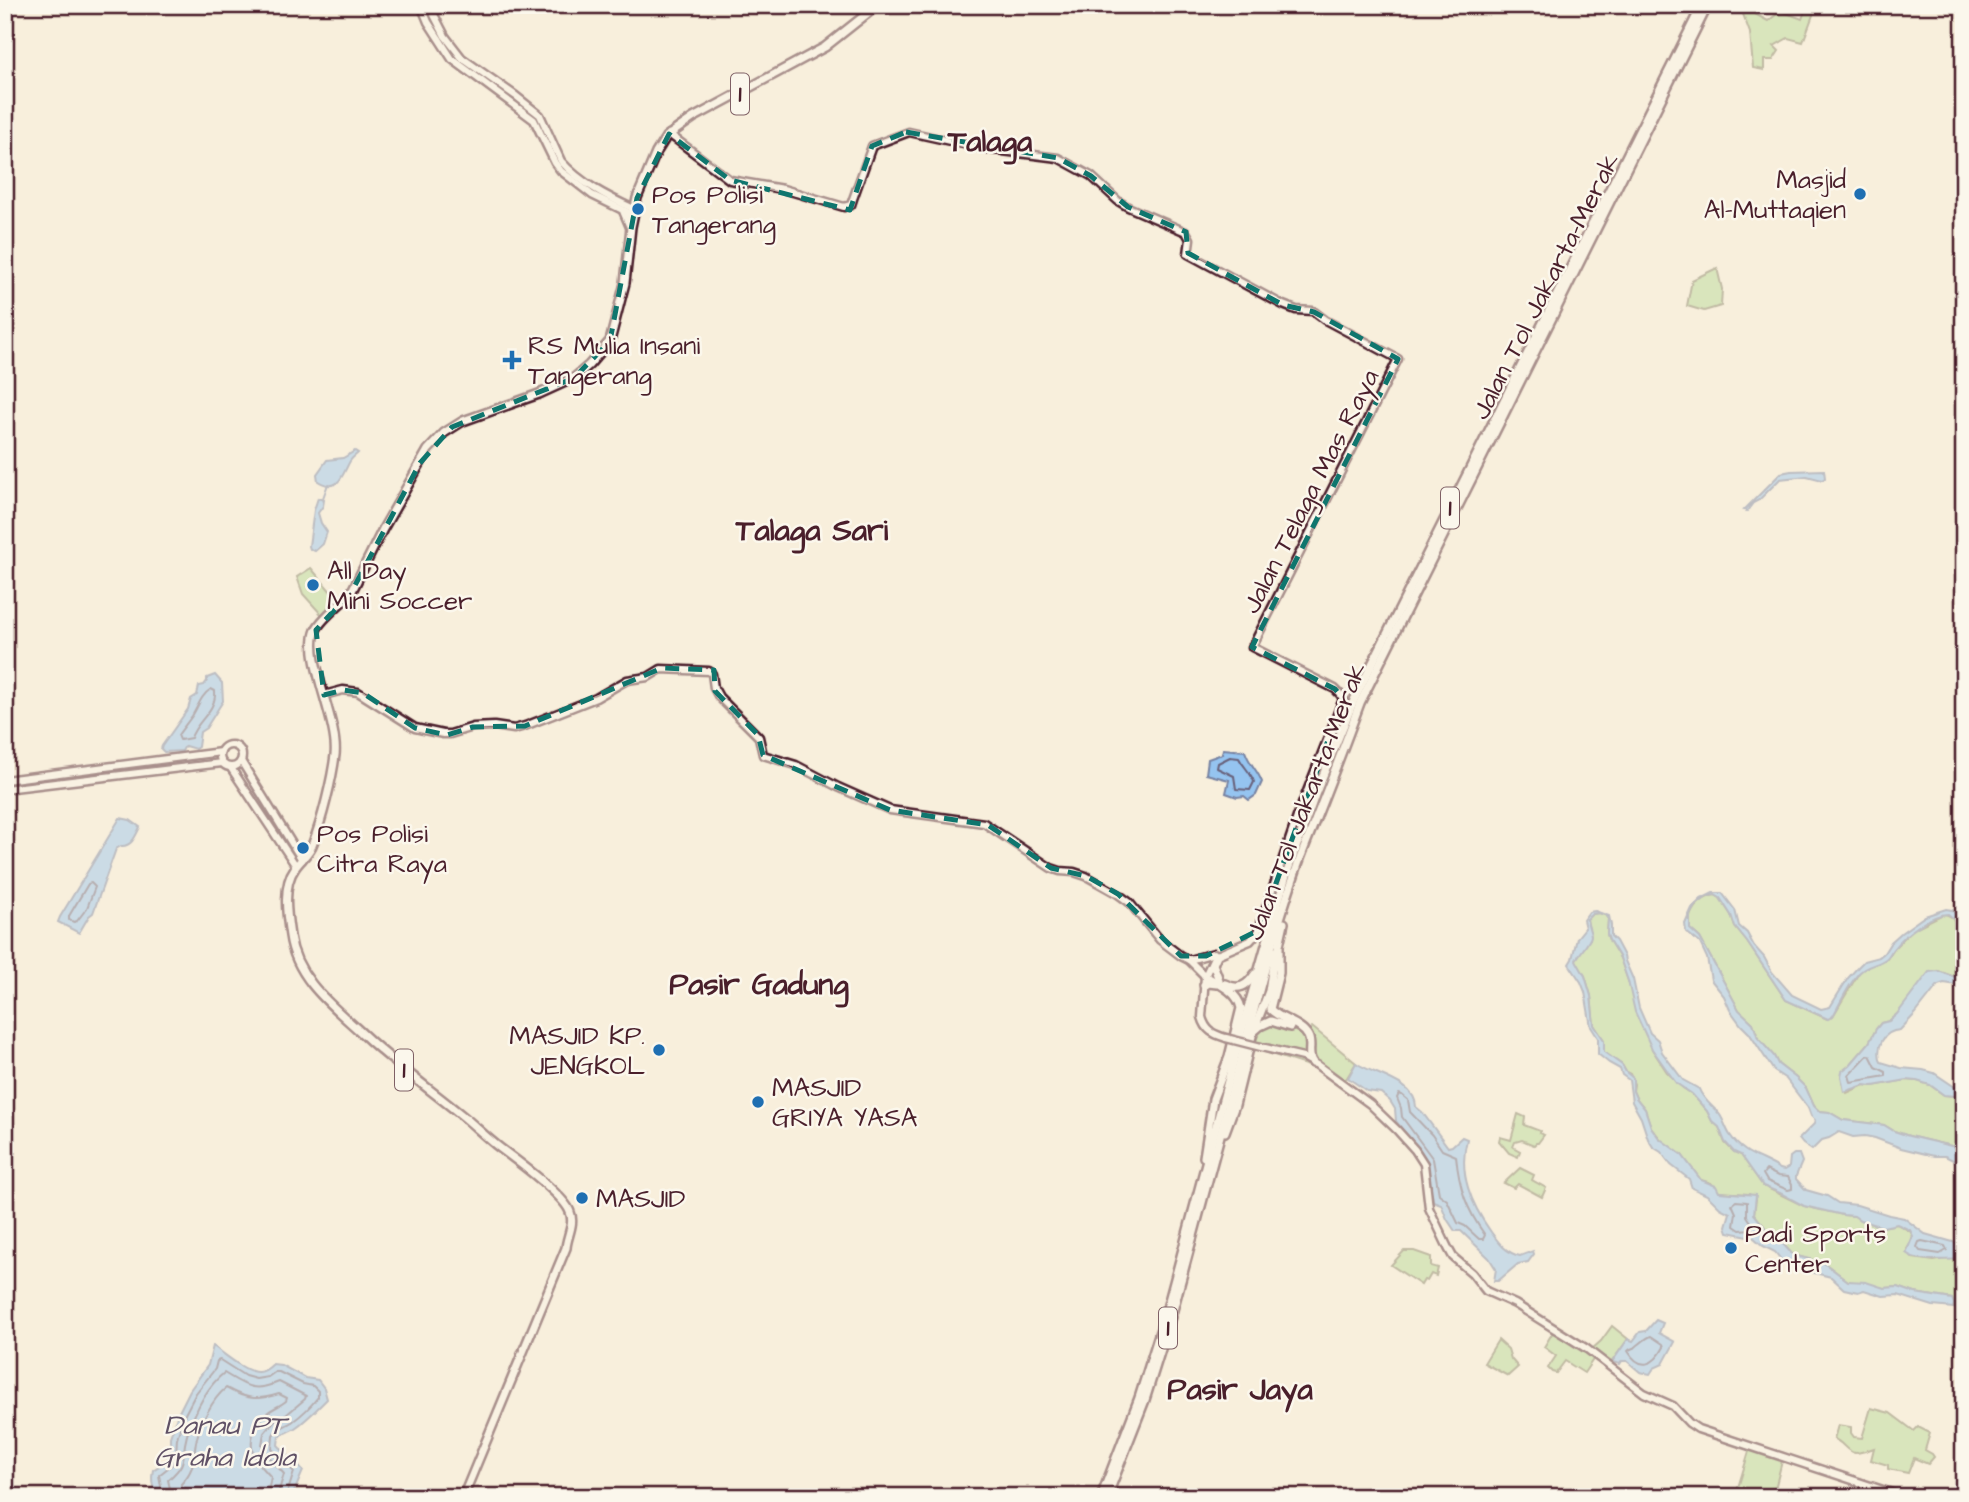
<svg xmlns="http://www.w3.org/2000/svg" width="1969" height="1502" font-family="'Architects Daughter',sans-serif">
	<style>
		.green { fill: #b4d995; stroke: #7f7c60; stroke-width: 2 }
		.water { fill: #95c4f0; stroke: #7782a1; stroke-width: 2 }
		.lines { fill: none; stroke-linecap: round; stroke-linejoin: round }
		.shore { stroke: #68617a; stroke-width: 2 }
		.stream { stroke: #7782a1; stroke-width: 2 }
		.major-casing { stroke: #4a1f2b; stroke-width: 11 }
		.highway-casing { stroke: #4a1f2b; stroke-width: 12 }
		.major { stroke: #fbf7ec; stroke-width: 6 }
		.highway { stroke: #fbf7ec; stroke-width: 7 }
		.major-bridge-casing { stroke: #4a1f2b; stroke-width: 11; stroke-linecap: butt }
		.major-bridge { stroke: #fbf7ec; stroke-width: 6 }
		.marked { fill: none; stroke: #0f766e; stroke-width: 5; stroke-dasharray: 14 9; stroke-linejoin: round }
		.poi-dot { fill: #1f6fb2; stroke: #fbf7ec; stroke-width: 2.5 }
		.labels { text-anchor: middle; stroke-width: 5; stroke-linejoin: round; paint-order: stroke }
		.shield { fill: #fbf7ec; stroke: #7f6065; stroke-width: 2 }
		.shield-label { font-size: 24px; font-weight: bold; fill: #4a1f2b }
		.poi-label { font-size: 26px; fill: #4a1f2b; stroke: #fbf7ec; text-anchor: start }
		.street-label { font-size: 26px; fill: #4a1f2b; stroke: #fbf7ec }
		.water-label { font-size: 28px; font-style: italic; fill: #605166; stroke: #fbf7ec }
		.quarter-label { font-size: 30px; font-weight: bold; fill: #4a1f2b; stroke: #fbf7ec }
	</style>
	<rect width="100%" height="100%" fill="#f8efdc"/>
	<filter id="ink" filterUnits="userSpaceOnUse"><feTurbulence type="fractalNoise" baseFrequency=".0143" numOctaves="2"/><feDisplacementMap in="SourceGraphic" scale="14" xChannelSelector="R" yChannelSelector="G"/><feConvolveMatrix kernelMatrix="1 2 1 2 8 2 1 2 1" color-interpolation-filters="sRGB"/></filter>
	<g filter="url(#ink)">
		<!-- green -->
		<g class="green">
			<path d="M1740 6 1768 21 1781 11 1802 19 1805 11 1814 12 1803 42 1788 38 1774 46 1779 51 1773 60H1764V70L1753 68 1750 33Z"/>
			<path d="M1717 268 1722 289 1721 306 1704 311 1687 306 1692 280Z"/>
			<path d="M311 568 337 599 322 615 303 594 297 577Z"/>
			<path d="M1715 895 1720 898 1731 915 1735 927 1747 942 1786 1000 1827 1019 1833 1016 1860 971 1870 964 1887 959 1894 948 1913 929 1943 914C1957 915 1958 928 1961 939L1964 941V977L1952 976 1938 971 1897 1014 1889 1021 1881 1023 1876 1029 1869 1043 1850 1065 1843 1071 1842 1081 1847 1093 1864 1085 1873 1086 1906 1080 1917 1081 1930 1085 1944 1095 1955 1096 1964 1099V1149L1909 1136 1894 1131 1884 1125 1843 1120 1829 1112 1819 1111 1814 1106 1806 1088 1796 1078 1778 1064 1774 1056 1758 1038 1753 1023 1739 1010 1700 938 1690 929C1686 913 1699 898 1715 895Z"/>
			<path d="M1599 913 1605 915 1608 919 1607 934 1609 940 1620 958 1652 1049 1667 1072 1683 1088 1692 1094 1707 1111 1712 1121 1719 1127 1725 1143 1734 1152 1741 1155 1763 1186 1804 1206 1843 1215 1855 1216 1860 1220 1883 1227 1897 1224 1910 1231 1913 1236 1911 1243 1907 1249 1913 1258 1934 1261 1950 1258 1964 1260V1310L1953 1308 1954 1304 1952 1299 1915 1293 1898 1287 1884 1288 1848 1281 1824 1263 1793 1255 1782 1243 1773 1237 1754 1214 1756 1199 1749 1194 1719 1192 1711 1183 1701 1180 1682 1155 1663 1142 1651 1127 1645 1109 1636 1098 1633 1091 1634 1084 1630 1074 1626 1072 1622 1065 1604 1052V1040L1594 1025 1591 996 1585 976 1575 960C1578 953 1584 944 1590 939L1587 919 1592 914Z"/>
			<path d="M1269 1025H1281L1304 1035 1312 1027 1356 1063 1343 1084 1315 1068 1252 1048 1260 1032Z"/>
			<path d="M1518 1114 1525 1117 1524 1125 1540 1131 1539 1133 1544 1135 1538 1143H1536L1534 1145 1522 1140 1515 1142 1513 1147 1520 1151 1518 1157 1509 1153 1499 1141 1500 1137 1511 1140Z"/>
			<path d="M1520 1168 1534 1175 1532 1180 1546 1188 1542 1197 1518 1184 1514 1188 1504 1183Z"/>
			<path d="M1404 1251H1414L1431 1257V1266L1438 1268 1436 1276 1431 1274 1427 1281 1424 1280 1421 1285 1391 1265Z"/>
			<path d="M1612 1326 1628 1339 1608 1367 1594 1358 1584 1373 1565 1361 1556 1373 1552 1372 1548 1368 1556 1356 1544 1347 1556 1327 1566 1332 1592 1349 1601 1341Z"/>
			<path d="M1498 1340 1508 1349 1511 1359 1518 1367 1508 1376 1484 1363Z"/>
			<path d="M1871 1408 1890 1413 1914 1431 1918 1427 1930 1433 1925 1450 1932 1454 1934 1457 1928 1464 1914 1458 1908 1473 1888 1469V1465L1871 1460 1874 1448C1868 1450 1861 1453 1855 1453 1846 1452 1843 1442 1834 1439L1838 1425 1851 1427V1433L1854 1437 1862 1438Z"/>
			<path d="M1750 1448 1768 1453 1770 1449 1784 1453 1773 1497H1725L1727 1491H1737Z"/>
		</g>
		<!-- water -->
		<g class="water">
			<path d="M355 451 358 453C355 456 352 458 350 461 342 475 339 494 318 481L317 474 327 460 343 458Z"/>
			<path d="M1824 470 1825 478 1822 480 1807 476 1780 479 1759 500 1753 503 1747 511 1744 510 1781 473 1791 471Z"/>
			<path d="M318 498 324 500 323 506 318 513 321 523 327 532 323 544 315 551 310 549 309 546 314 510Z"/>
			<path d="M215 675 222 683 223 701 206 728 200 732 198 747 195 749 185 746 182 751 164 752 161 749 162 746 188 709 191 699 197 695 199 686 204 685 207 681V678Z"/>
			<path d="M1223 749 1245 751C1249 764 1257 769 1262 782L1256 795 1249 800 1244 796 1237 797 1226 793 1229 780 1206 774 1208 759 1222 754Z"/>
			<path d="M120 818 130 820 140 827C136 835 132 847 121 846L116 849 93 913 89 916 79 933 58 922 60 917Z"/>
			<path d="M1713 893H1722L1735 910 1739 926 1747 933 1754 946 1764 957 1772 972 1792 995 1821 1009 1830 1007 1848 978 1858 967 1864 961 1879 957 1884 953 1891 942 1901 933 1925 916 1946 909 1952 910 1964 921V941L1961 939 1954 919 1948 914C1931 914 1904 935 1894 948 1891 951 1890 955 1887 958 1880 965 1868 964 1859 973 1848 985 1841 1002 1833 1016L1828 1019 1786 1000 1747 942 1735 927 1731 915 1720 898 1715 895 1708 896 1695 906 1690 915V929L1700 938 1739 1010 1753 1023 1758 1038 1774 1056 1778 1064 1796 1078 1806 1088 1814 1106 1819 1111 1829 1112 1843 1120 1884 1125 1894 1131 1909 1136 1964 1149V1163L1957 1162 1945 1156H1934L1901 1148 1875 1138 1865 1136 1853 1137 1839 1132 1829 1138 1822 1140 1812 1150 1803 1144 1799 1139 1814 1124 1815 1120 1811 1116 1808 1108 1786 1079 1774 1071 1749 1033 1741 1025 1730 1010 1724 996 1711 980 1707 958 1700 943 1686 932 1685 924 1692 908 1701 899Z"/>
			<path d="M1595 911 1609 916 1611 925V936L1616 941 1624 956 1625 961 1633 979 1639 1008 1650 1033 1658 1040 1662 1052 1683 1080 1699 1089C1703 1100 1713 1106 1720 1115 1724 1121 1726 1129 1730 1135 1744 1156 1762 1157 1780 1169L1784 1170 1789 1167 1790 1157 1794 1154H1799L1802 1162 1796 1176V1179L1806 1190 1827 1196 1838 1203 1857 1205 1889 1215 1904 1218 1925 1234 1960 1244 1962 1241 1964 1228V1260C1948 1258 1919 1264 1906 1253L1913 1236 1910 1230 1897 1224 1883 1227 1860 1220 1854 1216 1843 1215 1804 1206 1780 1193 1763 1186 1741 1155 1734 1152 1725 1142 1719 1127 1712 1121 1707 1111 1692 1094 1676 1083 1652 1049 1635 1012 1628 981 1620 958 1609 940 1607 934 1608 919 1605 915 1599 913 1592 914 1587 919C1587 924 1591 932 1591 936 1590 942 1579 954 1576 960L1585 976 1591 996 1594 1025 1604 1040V1052L1622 1065 1626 1072 1633 1078V1091L1636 1098 1645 1109 1651 1127 1659 1138 1682 1155 1701 1180 1716 1186 1719 1192 1756 1195 1754 1214 1773 1237 1782 1243 1793 1255 1824 1263 1848 1281 1866 1282 1884 1288 1898 1287 1915 1293 1952 1299 1954 1304 1953 1308 1933 1306 1898 1295 1883 1296 1864 1290 1858 1292 1844 1289 1831 1277 1803 1270 1796 1265 1783 1262 1775 1252 1763 1246 1753 1237 1728 1232 1726 1226 1730 1213 1720 1208 1707 1195 1692 1188 1689 1179 1671 1165 1661 1152 1653 1147 1648 1139 1641 1118 1632 1102 1629 1080 1622 1075 1620 1069 1609 1063 1598 1054V1038L1591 1027 1585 992 1581 982 1569 964 1572 959 1577 938 1585 928 1583 920 1589 912Z"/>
			<path d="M1938 971 1952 976 1964 977V986L1944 983 1938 985 1916 1013 1900 1030C1882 1031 1876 1048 1881 1062L1901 1068 1923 1070 1934 1073 1955 1087 1964 1088V1099L1955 1096 1944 1095 1930 1085 1917 1081 1907 1080 1873 1086 1864 1085 1844 1092 1841 1076 1842 1071 1850 1065 1869 1043 1876 1029 1881 1023 1889 1021 1897 1014 1929 972Z"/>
			<path d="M1356 1063C1374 1075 1416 1082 1416 1107L1422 1112 1448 1147 1452 1146 1462 1137 1467 1139C1458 1174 1471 1204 1491 1232 1499 1243 1506 1253 1520 1256L1533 1251 1534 1254 1528 1262 1518 1264 1498 1281H1494L1496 1269 1489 1258 1461 1231H1455L1447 1219 1441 1204 1433 1201 1427 1162 1396 1121 1395 1109 1390 1101 1381 1093 1367 1091 1348 1078Z"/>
			<path d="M1656 1320 1663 1323 1659 1333 1675 1342 1663 1364 1654 1368 1650 1374 1640 1372 1627 1361H1622L1620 1364 1612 1362 1628 1339 1633 1341 1640 1332 1646 1331Z"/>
			<path d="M213 1346C223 1353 246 1373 258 1372 264 1372 269 1368 273 1364L281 1365 305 1378 318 1380 324 1388 327 1399C317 1409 307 1420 295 1428 289 1432 284 1432 279 1437L278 1445 303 1471 292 1497H159C152 1491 151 1478 153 1470L167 1461 170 1453V1437L178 1414 190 1390 208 1365Z"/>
		</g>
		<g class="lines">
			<!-- shore -->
			<g class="shore">
				<path d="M211 689 215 691C217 711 196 721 191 738L180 740 178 735C182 729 187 723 192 716 198 707 201 695 211 689Z"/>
				<path d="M1230 757 1239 758C1243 766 1252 774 1254 782L1250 790 1236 789 1234 776 1217 768 1218 763Z"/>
				<path d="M91 883 95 887 87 908 77 921 74 922 69 920V916L88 884Z"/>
				<path d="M1870 1055 1876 1067 1886 1072V1076L1851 1082 1849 1075 1867 1056Z"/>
				<path d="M1399 1094 1402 1095 1408 1100 1410 1112 1432 1135 1442 1150 1456 1156C1459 1187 1466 1209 1485 1235L1483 1239H1479L1465 1226 1458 1223 1447 1200 1439 1194 1433 1159 1402 1117 1401 1108 1397 1098Z"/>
				<path d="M1766 1170 1778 1176 1788 1177 1792 1185V1189L1788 1190 1767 1181 1763 1174Z"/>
				<path d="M1736 1201 1747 1202V1216L1753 1225 1751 1229 1740 1230 1734 1226 1736 1213 1732 1204Z"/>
				<path d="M1922 1241 1945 1246 1947 1250 1940 1254 1920 1251 1917 1247 1919 1242Z"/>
				<path d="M1651 1336 1663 1344 1664 1347C1654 1366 1640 1371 1628 1351 1632 1347 1635 1349 1638 1345 1644 1341 1644 1339 1651 1336Z"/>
				<path d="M163 1497 159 1475 173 1464 176 1455 177 1438 184 1416 196 1393 215 1369 217 1361 220 1360 245 1376 256 1379 268 1377 275 1372H279L303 1384 313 1386 318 1391V1397C311 1406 302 1415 292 1422 284 1427 278 1427 273 1435L272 1449 294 1472 286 1497"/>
				<path d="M172 1497 168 1480C190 1460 180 1460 187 1435 194 1414 206 1387 224 1373 246 1386 253 1393 279 1382L306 1396 305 1399 286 1415 275 1420 264 1433 262 1445 264 1451 284 1474 277 1497"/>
				<path d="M182 1497 181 1484C195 1469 193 1461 196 1442 200 1424 212 1399 226 1388 246 1399 257 1401 279 1394L287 1398 286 1401C280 1406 273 1408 267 1413 253 1424 247 1444 256 1459 260 1466 266 1471 271 1477L267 1497"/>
			</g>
			<!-- stream -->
			<path class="stream" d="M323 498 328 484"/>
			<!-- major casing -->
			<g class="major-casing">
				<g id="major">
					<path d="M421 5 428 22 452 59 534 120 555 163 561 171 592 195 629 213"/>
					<path d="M429 5 445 36 462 58 516 96 540 115 561 161C580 183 608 197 634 209"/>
					<path d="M669 134 730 180 783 189 844 207 851 205 853 199 872 146 909 132 986 149 1058 158 1091 176 1118 201 1128 207 1186 232 1190 239 1188 254 1283 305 1296 310 1313 311 1325 320 1398 359 1252 647 1335 689 1340 694 1343 699 1297 817 1258 932 1250 941 1217 955 1213 959 1205 976 1202 1017C1206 1031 1213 1034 1226 1038"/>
					<path d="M324 695 343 690 358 692 415 728 443 734H450L473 727 494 726 514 729 525 726 596 698 627 680 648 677 661 669 709 671 712 674 714 688 719 697 759 737 763 755 796 765 838 787 890 810 984 823 1051 868 1060 871 1074 872 1086 876 1118 894 1129 902 1160 940 1181 956 1189 960 1205 976"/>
					<circle cx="231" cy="756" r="11"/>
					<path d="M241 761 302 860"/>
					<path d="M231 768 296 866"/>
					<path d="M5 780 221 752"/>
					<path d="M5 789 222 763"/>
					<path d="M1189 960 1214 953"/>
					<path d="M1261 1047 1303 1057 1317 1065 1370 1104 1397 1130 1415 1150 1424 1164 1429 1208 1448 1248 1453 1257 1472 1273 1486 1291 1515 1304 1587 1349 1644 1393 1673 1406 1689 1423 1698 1429 1904 1497"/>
				</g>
			</g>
			<!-- highway casing -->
			<g class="highway-casing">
				<g id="highway">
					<path d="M624 212 630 226"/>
					<path d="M1284 923 1279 945V973L1270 1009C1280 1020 1301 1023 1308 1036 1313 1045 1306 1054 1313 1063"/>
					<path d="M1217 955 1213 964 1219 980"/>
					<path d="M1225 984C1239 991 1247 986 1255 974"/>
					<path d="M1204 985 1208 983 1217 984"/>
					<path d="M1254 1030 1269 991 1275 951"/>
					<path d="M1225 1132 1235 1105 1253 1032 1260 1026 1271 1021 1290 1027"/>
					<path d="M1204 1157 1213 1099 1229 1057 1241 1008C1238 992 1218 983 1205 976"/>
					<path d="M463 1497 566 1248C567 1236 575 1224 570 1212 564 1195 516 1160 500 1148 487 1138 476 1127 464 1117 431 1090 396 1065 365 1036 335 1008 296 980 290 936 287 916 282 886 295 868 300 860 310 853 313 843 322 820 332 780 335 755 339 722 304 658 316 630 322 617 342 604 352 591L383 529 428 450 444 433 463 421 539 394 574 378 589 365 610 341 625 283 631 227 637 198 656 153 666 137 693 118 825 47 878 5"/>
					<path d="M1101 1497 1139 1398 1166 1312 1242 1029 1286 875 1315 795 1354 700 1702 5"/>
					<path d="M1107 1497 1145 1400 1172 1314 1269 954C1280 920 1290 884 1303 851 1323 801 1342 752 1360 703L1708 5"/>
				</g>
			</g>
			<!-- major -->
			<use href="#major" class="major"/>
			<!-- highway -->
			<use href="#highway" class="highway"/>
			<!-- major-bridge casing -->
			<g class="major-bridge-casing">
				<path id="major-bridge" d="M1226 1038 1261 1047"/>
			</g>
			<!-- major-bridge -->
			<use href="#major-bridge" class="major-bridge"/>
		</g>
	</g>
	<!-- marked area -->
	<path d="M0 0H1969V1502H0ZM906 132 1058 158 1091 176 1128 207 1186 232 1188 253 1283 305 1314 312 1398 359 1252 647 1335 689 1343 699 1259 930 1206 956H1181L1118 894 1086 876 1051 868 988 825 890 810 763 755 758 735 715 691 714 670 662 668 525 726 473 727 447 735 415 728 363 693 343 690 324 695 316 630 352 591 420 463 452 427 574 378 610 341 637 198 669 134 730 180 850 210 872 146Z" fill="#f8efdc" fill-opacity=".55" fill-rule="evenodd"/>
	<path class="marked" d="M906 132 1058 158 1091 176 1128 207 1186 232 1188 253 1283 305 1314 312 1398 359 1252 647 1335 689 1343 699 1259 930 1206 956H1181L1118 894 1086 876 1051 868 988 825 890 810 763 755 758 735 715 691 714 670 662 668 525 726 473 727 447 735 415 728 363 693 343 690 324 695 316 630 352 591 420 463 452 427 574 378 610 341 637 198 669 134 730 180 850 210 872 146Z"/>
	<!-- markers -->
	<g class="poi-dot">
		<circle cx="1860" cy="194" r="7"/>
		<circle cx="638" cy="209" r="7"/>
		<path d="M508.5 349.5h7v7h7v7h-7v7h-7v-7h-7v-7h7z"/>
		<circle cx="313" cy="585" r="7"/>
		<circle cx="303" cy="848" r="7"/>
		<circle cx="659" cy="1050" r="7"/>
		<circle cx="758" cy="1102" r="7"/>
		<circle cx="582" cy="1198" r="7"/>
		<circle cx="1731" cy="1248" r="7"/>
	</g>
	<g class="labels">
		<!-- shield labels -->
		<g class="shield">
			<rect x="731" y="73.5" width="18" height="41" rx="5"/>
			<rect x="1441" y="487.5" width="18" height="41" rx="5"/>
			<rect x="395" y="1049.5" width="18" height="41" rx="5"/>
			<rect x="1159" y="1307.5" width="18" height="41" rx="5"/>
		</g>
		<g class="shield-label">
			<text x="740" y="102">1</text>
			<text x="1450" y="516">1</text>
			<text x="404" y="1078">1</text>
			<text x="1168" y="1336">1</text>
		</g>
		<!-- poi labels -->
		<g class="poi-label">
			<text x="1846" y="188" text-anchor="end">Masjid<tspan x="1846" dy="30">Al-Muttaqien</tspan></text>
			<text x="652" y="203">Pos Polisi<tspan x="652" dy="30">Tangerang</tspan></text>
			<text x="528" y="354">RS Mulia Insani<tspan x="528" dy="30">Tangerang</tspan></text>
			<text x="327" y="579">All Day<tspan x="327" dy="30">Mini Soccer</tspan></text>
			<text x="317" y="842">Pos Polisi<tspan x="317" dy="30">Citra Raya</tspan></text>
			<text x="645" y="1044" text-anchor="end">MASJID KP.<tspan x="645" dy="30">JENGKOL</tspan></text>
			<text x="772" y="1096">MASJID<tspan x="772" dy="30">GRIYA YASA</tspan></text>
			<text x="596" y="1207">MASJID</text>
			<text x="1745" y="1242">Padi Sports<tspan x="1745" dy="30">Center</tspan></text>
		</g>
		<!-- street labels -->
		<g class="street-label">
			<text transform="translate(1545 286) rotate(-63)" y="9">Jalan Tol Jakarta–Merak</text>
			<text transform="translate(1310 491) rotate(-63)" y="9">Jalan Telaga Mas Raya</text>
			<text transform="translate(1305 801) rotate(-69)" y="9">Jalan Tol Jakarta–Merak</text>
		</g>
		<!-- water labels -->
		<g class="water-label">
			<text x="225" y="1434">Danau PT<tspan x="225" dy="32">Graha Idola</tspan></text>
		</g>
		<!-- quarter labels -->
		<g class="quarter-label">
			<text x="990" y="151">Talaga</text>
			<text x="812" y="540">Talaga Sari</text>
			<text x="759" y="994">Pasir Gadung</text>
			<text x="1240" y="1399">Pasir Jaya</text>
		</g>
	</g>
	<!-- margin -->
	<rect width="1969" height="1502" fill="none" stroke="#fbf7ec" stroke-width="28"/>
	<rect x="14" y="14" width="1941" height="1474" fill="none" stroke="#4a1f2b" stroke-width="2.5" filter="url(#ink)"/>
</svg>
